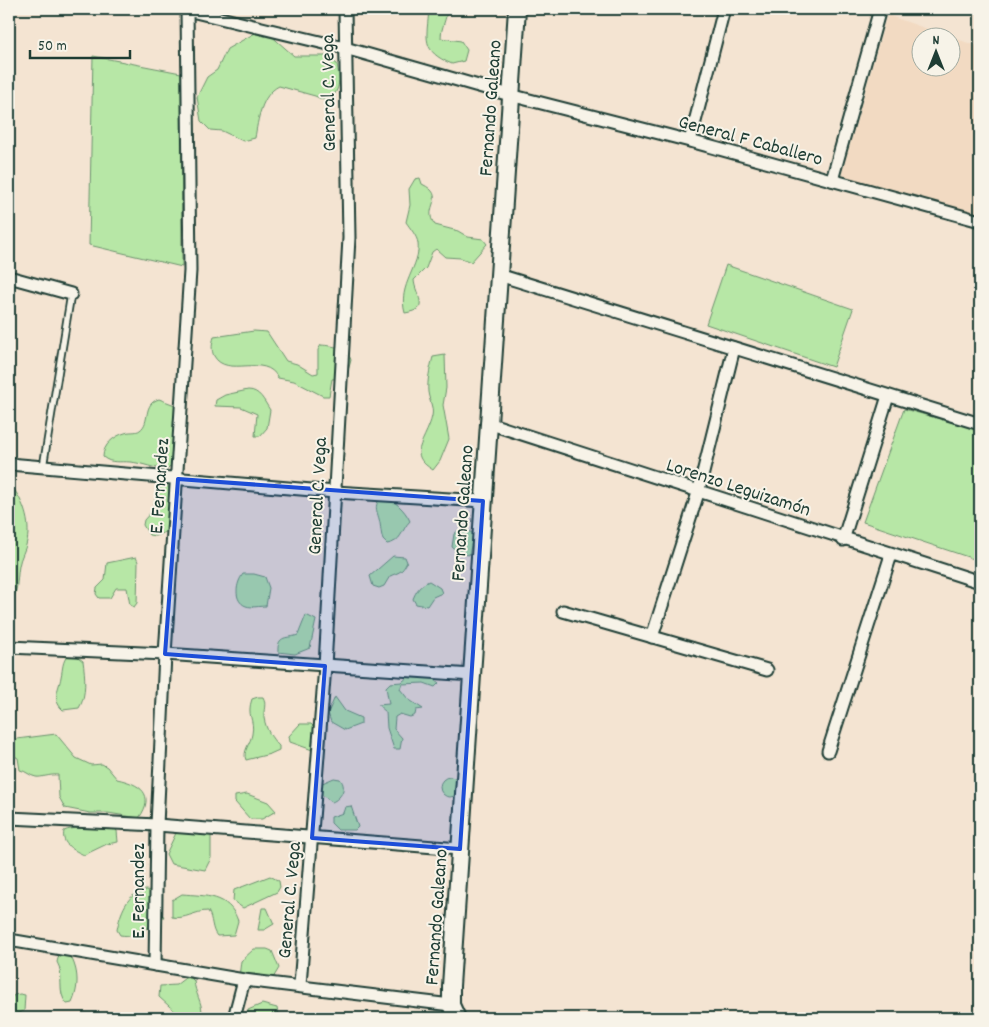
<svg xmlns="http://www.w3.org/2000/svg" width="989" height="1027" font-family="Dekko,sans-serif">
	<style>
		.built { fill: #f2dac2; fill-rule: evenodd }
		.green { fill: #b7e7a6; stroke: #6b926d }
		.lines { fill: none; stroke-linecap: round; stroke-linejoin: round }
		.lane-casing { stroke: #1f3d34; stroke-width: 9 }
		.street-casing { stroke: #1f3d34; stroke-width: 15 }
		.secondary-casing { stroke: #1f3d34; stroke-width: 20 }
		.lane { stroke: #f7f3e8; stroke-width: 5.5 }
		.street { stroke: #f7f3e8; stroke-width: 11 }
		.secondary { stroke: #f7f3e8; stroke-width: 16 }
		.marked { fill: #1d4ed8; fill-opacity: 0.2; stroke: #1d4ed8; stroke-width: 4; stroke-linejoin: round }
		.labels { text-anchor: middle; stroke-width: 4; stroke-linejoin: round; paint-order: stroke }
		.street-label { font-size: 20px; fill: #1f3d34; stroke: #f7f3e8 }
	</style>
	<rect width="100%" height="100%" fill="#f4e4d2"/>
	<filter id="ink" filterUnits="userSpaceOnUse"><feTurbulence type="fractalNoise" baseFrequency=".02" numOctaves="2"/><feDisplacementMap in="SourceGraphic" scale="10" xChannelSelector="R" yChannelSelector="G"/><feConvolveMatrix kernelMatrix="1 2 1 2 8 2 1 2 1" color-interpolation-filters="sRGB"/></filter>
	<g filter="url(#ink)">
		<!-- built -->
		<path class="built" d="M887 15 980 47V207L977 214 843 178 842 173ZM922 38H952V68H922Z"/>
		<!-- green -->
		<g class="green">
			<path d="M429 9H447C447 19 441 27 441 38L461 41 467 50 464 61 452 64C420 51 427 38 429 9Z"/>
			<path d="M257 32 268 33 294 56H327L337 64C340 80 341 93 326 101L315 96 279 86C261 95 258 120 255 138L243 141 222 131 210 130 201 121 197 97 207 77 217 70 227 49Z"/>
			<path d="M93 56 181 73 182 267 89 245Z"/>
			<path d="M420 178 422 184C449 197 421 207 435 225L458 231 468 237 483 239 487 244 471 262 461 258 445 257 436 249 432 252 426 268 414 280C415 296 432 309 405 313 397 285 421 266 418 243 417 236 410 228 406 222L410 205 409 189 415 179Z"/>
			<path d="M726 265 853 309 833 367 706 324Z"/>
			<path d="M254 331 267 332 286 361 297 364 313 374 318 373V350L321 345C333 346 347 347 351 360L346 378 332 379 329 396H323L294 381 278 378C265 352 227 379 214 356 211 350 212 343 214 337Z"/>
			<path d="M445 355 446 388 443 405 449 439 440 461 433 470C427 466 419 461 419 452 419 444 430 428 432 416 434 408 429 400 428 392 427 381 430 368 433 357Z"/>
			<path d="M248 390C260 390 264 401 270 410L267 428 260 436H255L257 414 241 407 215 406 216 400 225 395Z"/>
			<path d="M159 399 175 405C180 424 184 455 167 469 154 469 143 463 130 462 120 461 111 464 103 457 103 445 114 436 125 433 130 431 136 433 140 430 151 422 142 404 159 399Z"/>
			<path d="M904 409 980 430V561L863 522Z"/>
			<path d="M162 484 168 486C174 501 172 515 171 530L155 536 149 535 143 525 144 520 152 511 158 489Z"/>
			<path d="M9 487H12C23 500 31 523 27 541 26 549 20 558 19 566 16 586 19 588 9 607Z"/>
			<path d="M382 497C394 499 405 510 410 521 401 530 402 542 387 544L383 540C381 534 381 529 380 523 378 512 372 506 382 497Z"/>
			<path d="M459 530 476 533 475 542 472 541 469 555 459 553 452 547 454 534Z"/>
			<path d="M393 556 405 557 407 562C402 573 399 572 390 576L384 586 379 588 373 586 370 576Z"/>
			<path d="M136 557 138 562 137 603 134 607 130 605 127 588H116L110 598H99L96 594 97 588 105 580 107 563Z"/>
			<path d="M243 574H254L265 577 269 588 266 606C260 606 252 608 246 606 233 601 236 583 243 574Z"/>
			<path d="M429 581 440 588 442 593 433 597 427 606 416 604 413 599C416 591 420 585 429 581Z"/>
			<path d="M306 615 316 620 310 648 295 654 278 652C277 634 288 639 298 635Z"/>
			<path d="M74 654 83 661C85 675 87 696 79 708L63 710C51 699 59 690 61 677 63 668 62 662 68 655Z"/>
			<path d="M411 674 434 679 439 683 435 687 424 683 402 684 400 689 408 699 423 709 416 710 415 715 410 717 400 714 395 717 394 729 402 738 400 749H394L387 728 386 712 378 705 389 704 386 687 390 683 402 682Z"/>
			<path d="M258 697H263C267 704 263 710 264 718 266 729 271 738 279 746V750L270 754 246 760C242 751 251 743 252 734 255 719 246 716 252 699Z"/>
			<path d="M335 697 345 711 361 718V724L345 730 331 722 328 713Z"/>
			<path d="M300 724H311L315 728 318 752 290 742 289 736Z"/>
			<path d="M56 734 76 758 91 765 102 764 107 767 117 779C140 784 156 794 139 818L108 813H90L65 808 59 797 58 775C50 774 41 778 36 777 30 776 26 771 20 770L18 758 9 753V740Z"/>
			<circle cx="450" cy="787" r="10"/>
			<path d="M334 778 340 779C348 788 340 799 332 802L319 793 320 784Z"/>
			<path d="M247 794 268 802 276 811 262 819H250L235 802V796Z"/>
			<path d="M351 806 358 827 355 830H338L331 823V817L343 813 345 807Z"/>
			<path d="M91 826 113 827 117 831 118 842 107 844 84 855C74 850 61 845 64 831 73 827 82 829 91 826Z"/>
			<path d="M201 829 211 834V858L205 870 171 864 166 854 176 833Z"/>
			<path d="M270 876 279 881 280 887 277 892 243 908 233 901 234 890Z"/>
			<path d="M146 890 152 891 154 902 164 917H157C144 931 141 938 120 935L117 930C120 914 127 892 146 890Z"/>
			<path d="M182 894C205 896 229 894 238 921L234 935 217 936C211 929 213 919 208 911 194 911 185 920 172 917V900Z"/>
			<path d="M262 908H267L274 924 264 930H258Z"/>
			<path d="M254 949H267L272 951 279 968 273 978 239 977 241 961Z"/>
			<path d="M60 951 70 955C79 971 79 987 72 1003L67 1004C56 992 65 975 57 962Z"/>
			<path d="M190 977 194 981C195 993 202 1002 202 1013L198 1017 179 1015 159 997 160 986 176 985 185 978Z"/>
			<path d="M20 994 25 995 24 1011 12 1015 9 1011 11 999 14 995Z"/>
			<path d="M262 1004 277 1008 278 1014 275 1018H248V1010Z"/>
		</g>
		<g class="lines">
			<!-- lane casing -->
			<g class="lane-casing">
				<path id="lane" d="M43 467 71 294"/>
			</g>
			<!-- street casing -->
			<g class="street-casing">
				<g id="street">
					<path d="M187 10 345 48 510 95 690 141 980 221"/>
					<path d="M690 141 724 9"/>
					<path d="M832 180 880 9"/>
					<path d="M499 275 980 424"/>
					<path d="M9 277 71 294"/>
					<path d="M488 423 980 582"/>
					<path d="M9 464 335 492 483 501"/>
					<path d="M843 540 888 396"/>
					<path d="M563 611 767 670"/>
					<path d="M652 637 698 493 734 348"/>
					<path d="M9 647 165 654 472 675"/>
					<path d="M828 751 891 555"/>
					<path d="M9 818 157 825 460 849"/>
					<path d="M9 940 244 980 451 1005"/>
					<path d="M155 965 157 825 165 654 190 271 187 9"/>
					<path d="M300 985 325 666 349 238 345 9"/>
					<path d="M234 1018 244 980"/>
				</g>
			</g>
			<!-- secondary casing -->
			<g class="secondary-casing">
				<path id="secondary" d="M457 1018 451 1005V986L517 9"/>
			</g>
			<!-- lane -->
			<use href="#lane" class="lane"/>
			<!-- street -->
			<use href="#street" class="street"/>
			<!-- secondary -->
			<use href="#secondary" class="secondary"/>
		</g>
	</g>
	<!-- marked area -->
	<path class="marked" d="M178 479 483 501 460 849 312 838 325 666 165 654Z"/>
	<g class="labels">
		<!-- street labels -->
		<g class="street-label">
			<text transform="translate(327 93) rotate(-91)" y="7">General C. Vega</text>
			<text transform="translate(489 108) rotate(-86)" y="7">Fernando Galeano</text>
			<text transform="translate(751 139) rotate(15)" y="7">General F Caballero</text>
			<text transform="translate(158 486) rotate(-86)" y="7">E. Fernandez</text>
			<text transform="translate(739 486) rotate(18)" y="7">Lorenzo Leguizamón</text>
			<text transform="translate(316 496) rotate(-87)" y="7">General C. Vega</text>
			<text transform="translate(461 513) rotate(-86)" y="7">Fernando Galeano</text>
			<text transform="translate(137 891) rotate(-90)" y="7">E. Fernandez</text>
			<text transform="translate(288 900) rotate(-85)" y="7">General C. Vega</text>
			<text transform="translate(435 917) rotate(-86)" y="7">Fernando Galeano</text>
		</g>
	</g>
	<!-- margin -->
	<rect width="989" height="1027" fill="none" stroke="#f7f3e8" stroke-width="30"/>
	<rect x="15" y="15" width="959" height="997" fill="none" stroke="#1f3d34" stroke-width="2" filter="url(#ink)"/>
	<!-- north arrow -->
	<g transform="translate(936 52)"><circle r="24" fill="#f7f3e8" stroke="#a1aaa0"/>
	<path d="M0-4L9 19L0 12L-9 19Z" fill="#1f3d34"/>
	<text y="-8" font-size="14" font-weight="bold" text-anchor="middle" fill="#1f3d34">N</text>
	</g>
	<!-- scale -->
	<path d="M30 50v8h100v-8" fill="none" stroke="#1f3d34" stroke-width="2.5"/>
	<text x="38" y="50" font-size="15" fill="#1f3d34" stroke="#f7f3e8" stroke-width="4" paint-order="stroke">50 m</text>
</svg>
